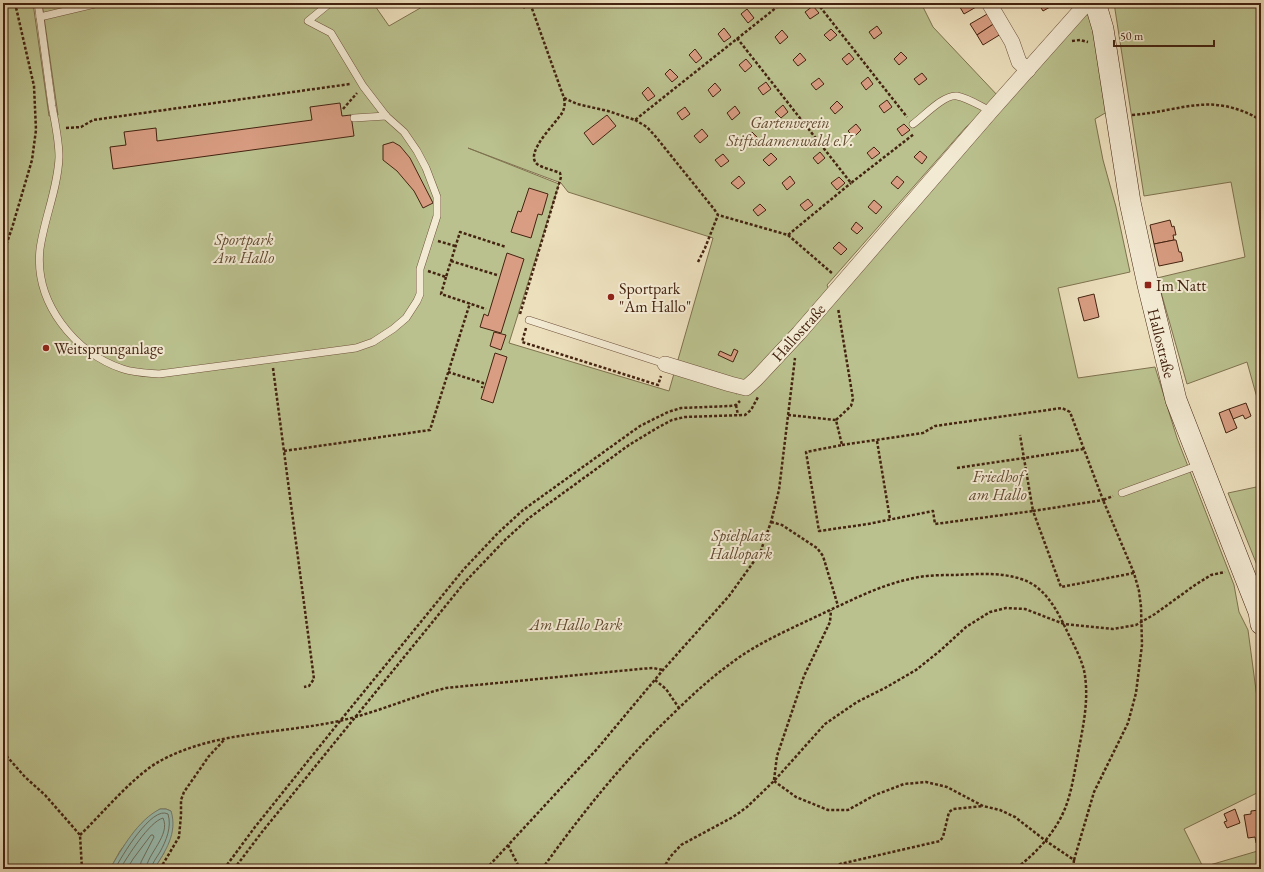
<svg xmlns="http://www.w3.org/2000/svg" width="1264" height="872" font-family="'EB Garamond',serif">
	<style>
		.green { fill: #bac18e; stroke: #7f724f; fill-rule: evenodd }
		.water { fill: #99bdb1; stroke: #777f71 }
		.lines { fill: none; stroke-linecap: round; stroke-linejoin: round }
		.shore { stroke: #6e7060; stroke-width: 1 }
		.building { fill: #d89d82; stroke: #442310 }
		.service-casing { stroke: #6e523b; stroke-width: 8 }
		.minor-casing { stroke: #6e523b; stroke-width: 16 }
		.secondary-casing { stroke: #442310; stroke-width: 22 }
		.path { stroke: #442310; stroke-width: 2.5; stroke-dasharray: 3 2; stroke-linecap: butt }
		.service { stroke: #f3ead3; stroke-width: 7 }
		.minor { stroke: #f3ead3; stroke-width: 15 }
		.secondary { stroke: #f3ead3; stroke-width: 21 }
		.poi-dot { fill: #8f2418; stroke: #f3ead3; stroke-width: 1.5 }
		.labels { text-anchor: middle; stroke-width: 4; stroke-linejoin: round; paint-order: stroke }
		.park-label { font-size: 16px; font-style: italic; fill: #624a30; stroke: #f3ead3 }
		.poi-label { font-size: 16px; fill: #442310; stroke: #f3ead3; text-anchor: start }
		.street-label { font-size: 16px; fill: #442310; stroke: #f3ead3 }
	</style>
	<rect width="100%" height="100%" fill="#ecdfbc"/>
	<filter id="stains"><feTurbulence type="fractalNoise" baseFrequency=".005" numOctaves="4"/><feColorMatrix values="0 0 0 0 .2 0 0 0 0 .09 0 0 0 0 .02 0 0 0 .5 -.17"/></filter>
	<radialGradient id="worn" r=".72"><stop offset=".6" stop-color="#630" stop-opacity="0"/><stop offset="1" stop-color="#630" stop-opacity=".3"/></radialGradient>
	<!-- green -->
	<g class="green">
		<path d="M3 3H33L49 116 58 115 42 3H342L344 6 350 3H373L389 26 429 3H520L524 9 530 3H921L933 27 999 97 990 108 966 127 827 285 830 293 743 388 736 394 748 388 1090 3 1112 109 1095 119 1103 160 1116 207 1130 272 1058 288 1078 378 1155 367 1177 438 1234 585 1239 612 1248 630 1261 728V791L1184 829 1203 867 1261 850V869H154L164 853 171 811 166 809H160L142 823 120 851 110 869H3ZM468 148 561 183 568 192 713 238 669 391 509 343 559 184Z"/>
		<path d="M1114 3H1261V412L1247 362 1187 384 1157 278 1245 257 1231 182 1144 196Z"/>
		<path d="M1261 486V575L1228 493Z"/>
	</g>
	<!-- water -->
	<path class="water" d="M160 809H166L171 811C178 833 165 852 154 869H110C122 848 138 820 160 809Z"/>
	<g class="lines">
		<!-- shore -->
		<g class="shore">
			<path d="M115 869C121 857 152 805 168 814 172 827 166 841 160 852 157 857 152 863 151 869"/>
			<path d="M120 869C128 856 149 822 163 818 171 835 147 854 146 869"/>
			<path d="M127 869 133 859 151 835H153L154 837 141 862 140 869"/>
		</g>
	</g>
	<!-- building -->
	<g class="building">
		<path d="M959 3H983L964 14 958 4Z"/>
		<path d="M1038 3H1057L1043 11Z"/>
		<path d="M813 6 819 13 810 19 805 12Z"/>
		<path d="M747 9 754 18 748 23 741 14Z"/>
		<path d="M989 13 995 23 977 35 970 24Z"/>
		<path d="M995 23 1001 34 983 45 977 35Z"/>
		<path d="M877 26 882 33 874 39 869 32Z"/>
		<path d="M724 28 731 37 724 42 718 34Z"/>
		<path d="M831 29 837 35 830 41 824 35Z"/>
		<path d="M782 30 788 37 780 44 775 37Z"/>
		<path d="M695 49 702 58 696 63 689 55Z"/>
		<path d="M901 52 907 58 899 65 894 59Z"/>
		<path d="M800 53 806 60 798 66 793 60Z"/>
		<path d="M849 53 854 59 847 65 842 59Z"/>
		<path d="M746 59 752 66 745 72 739 65Z"/>
		<path d="M670 69 678 77 672 82 665 74Z"/>
		<path d="M922 73 927 79 919 85 914 79Z"/>
		<path d="M868 77 873 84 866 90 861 83Z"/>
		<path d="M819 78 824 84 816 90 811 84Z"/>
		<path d="M766 82 771 89 763 95 758 88Z"/>
		<path d="M715 83 721 90 713 97 708 90Z"/>
		<path d="M648 87 655 96 648 101 642 93Z"/>
		<path d="M887 100 892 107 884 113 879 106Z"/>
		<path d="M837 101 843 107 835 114 830 108Z"/>
		<path d="M340 103 342 116 351 115 354 136 113 169 110 147 126 145 124 132 156 128 157 141 312 120 310 107Z"/>
		<path d="M783 105 788 112 781 118 775 112Z"/>
		<path d="M735 106 740 113 732 120 727 113Z"/>
		<path d="M685 107 690 114 682 120 677 113Z"/>
		<path d="M607 115 616 126 593 145 584 133Z"/>
		<path d="M856 124 861 130 854 137 848 131Z"/>
		<path d="M904 124 910 130 902 136 897 129Z"/>
		<path d="M702 129 708 136 700 143 694 136Z"/>
		<path d="M752 132 758 138 751 144 745 138Z"/>
		<path d="M393 142 400 146 410 158 433 203 423 208 414 191 397 171 383 160V145Z"/>
		<path d="M874 147 880 153 872 159 867 153Z"/>
		<path d="M920 151 927 157 922 164 914 157Z"/>
		<path d="M820 152 825 158 818 164 813 158Z"/>
		<path d="M771 153 777 159 769 166 763 160Z"/>
		<path d="M723 154 729 161 721 167 715 160Z"/>
		<path d="M739 176 745 183 738 189 731 183Z"/>
		<path d="M790 176 795 183 787 190 782 183Z"/>
		<path d="M897 176 904 182 898 189 891 183Z"/>
		<path d="M839 177 845 183 837 190 831 183Z"/>
		<path d="M529 188 548 194 542 215 538 214 531 238 511 232 518 211 521 212Z"/>
		<path d="M808 199 813 205 805 211 800 205Z"/>
		<path d="M874 200 882 207 876 214 868 207Z"/>
		<path d="M760 204 766 210 758 216 753 210Z"/>
		<path d="M1170 220 1172 227 1174 226 1176 235H1173L1174 240 1154 244 1150 225Z"/>
		<path d="M856 222 863 228 857 234 851 229Z"/>
		<path d="M1174 240H1176L1179 252H1181L1183 261 1159 266 1154 244Z"/>
		<path d="M839 242 847 249 841 255 833 248Z"/>
		<path d="M507 253 524 259 501 333 480 327 484 314 488 316Z"/>
		<path d="M1094 294 1099 317 1084 321 1078 298Z"/>
		<path d="M494 332 506 335 501 350 490 346Z"/>
		<path d="M734 349 738 351 733 362 718 355 720 351 731 356Z"/>
		<path d="M495 353 507 357 493 403 481 399Z"/>
		<path d="M1246 403 1251 416 1245 419 1243 415 1233 419 1229 409Z"/>
		<path d="M1229 409 1237 428 1226 433 1219 413Z"/>
		<path d="M1235 809 1240 823 1227 828 1224 822 1227 821 1224 814Z"/>
		<path d="M1259 810V813L1261 812V842L1256 843 1255 837 1248 838 1244 815 1251 814V811Z"/>
	</g>
	<g class="lines">
		<!-- service casing -->
		<g class="service-casing">
			<g id="service">
				<path d="M38 3 40 17 99 3"/>
				<path d="M40 17C44 46 48 76 52 106 55 123 59 140 59 157 58 188 44 219 40 249 34 303 75 353 123 369 135 373 147 373 159 374L356 348 373 342 393 329 406 318 417 301 420 294V269L437 216V197L426 168 417 151 404 132 386 116 363 86 331 33 308 21 330 3"/>
				<path d="M354 118 386 116"/>
				<path d="M913 124C923 117 944 94 957 96 968 98 980 106 991 111"/>
				<path d="M529 320 665 364"/>
				<path d="M1122 493 1199 465"/>
			</g>
		</g>
		<!-- minor casing -->
		<g class="minor-casing">
			<g id="minor">
				<path d="M989 3 1012 42 1019 62 1028 70"/>
				<path d="M665 364 730 384 746 388 756 379 799 333 991 111 1087 3"/>
			</g>
		</g>
		<!-- secondary casing -->
		<g class="secondary-casing">
			<path id="secondary" d="M1094 3 1098 12 1103 29 1130 202 1148 285 1176 400 1244 574 1259 612 1261 624"/>
		</g>
		<!-- path -->
		<g class="path">
			<path d="M817 3 907 117"/>
			<path d="M737 38 851 183 914 134"/>
			<path d="M1072 41 1080 40 1088 42"/>
			<path d="M564 98 577 104 608 111 635 120 782 3"/>
			<path d="M343 109 357 93"/>
			<path d="M1132 115C1184 111 1210 91 1261 120"/>
			<path d="M635 120 647 127 656 137 714 209 718 215 788 235 851 183"/>
			<path d="M66 128 81 127 93 120 350 84"/>
			<path d="M788 235 833 274"/>
			<path d="M438 241 455 246"/>
			<path d="M3 254 12 228 32 160 36 130 34 86 15 3"/>
			<path d="M451 261 497 275"/>
			<path d="M698 262 705 248 718 215"/>
			<path d="M428 271 446 277 460 232 506 247"/>
			<path d="M446 277 441 294 486 309"/>
			<path d="M520 314 561 177 560 173C553 170 542 168 537 164 524 153 556 123 562 113 565 108 565 103 564 98L530 3"/>
			<path d="M526 328 522 342 658 385 661 376"/>
			<path d="M273 368 314 679 309 686 304 687"/>
			<path d="M448 372 483 383 482 388"/>
			<path d="M736 405 738 415"/>
			<path d="M788 415 836 420 842 445 806 452 819 531 868 524 933 511 935 524 1033 511 1020 435"/>
			<path d="M836 420 851 406 853 399 838 308"/>
			<path d="M877 441 890 519"/>
			<path d="M842 445 923 433 935 426 1062 408 1070 412 1103 500 1033 511 1061 587 1134 573"/>
			<path d="M284 451 430 430 470 303"/>
			<path d="M957 468 1084 449"/>
			<path d="M771 522 782 525 817 548 823 556 838 606"/>
			<path d="M655 680 666 689 679 708"/>
			<path d="M3 752 25 777 45 795 80 835 82 869"/>
			<path d="M774 780 777 756 804 676 830 622 831 610"/>
			<path d="M774 781 796 797 828 810H848L875 795 904 784 926 782 947 787 983 806 1000 810 1015 817 1046 841 1074 860 1073 869"/>
			<path d="M80 835C103 813 133 776 160 761 215 731 280 734 339 721 376 713 410 697 446 688L639 669 653 668 663 670"/>
			<path d="M508 845 520 869"/>
			<path d="M1074 860 1094 792 1128 723 1136 693 1142 645 1141 607 1139 591 1134 573 1103 500 1113 496"/>
			<path d="M160 869 179 837 181 815V800L184 792 209 756 225 739"/>
			<path d="M224 869 255 827 340 721 464 569 498 533 523 510 640 426 668 412 681 408 730 406 736 405 740 401"/>
			<path d="M234 869 262 832 465 582 505 540 529 518 629 445 657 428 672 420 685 417 745 415 751 410 758 397"/>
			<path d="M486 869 597 749 663 670 729 596 760 553 771 522 779 490 795 358"/>
			<path d="M529 869 531 868 532 869"/>
			<path d="M542 869C583 812 626 758 677 710 697 690 718 672 741 656 768 638 799 625 828 611 854 599 881 585 910 579 925 575 941 575 956 575 977 574 1000 572 1021 579 1044 586 1056 608 1066 629 1073 644 1083 660 1085 676 1089 704 1082 731 1077 759 1073 780 1070 802 1059 821 1048 840 1033 856 1015 869"/>
			<path d="M663 869 670 857 681 845 733 817 747 807 774 781 825 724 857 702 885 688 916 670 941 650 966 627 990 612 1006 608 1025 609 1064 624 1113 629 1136 625 1155 614 1195 585 1211 575 1225 572"/>
			<path d="M830 869 840 864 940 841 943 837 949 812 953 809 983 806"/>
			<path d="M1257 869 1261 866"/>
		</g>
		<!-- service -->
		<use href="#service" class="service"/>
		<!-- minor -->
		<use href="#minor" class="minor"/>
		<!-- secondary -->
		<use href="#secondary" class="secondary"/>
	</g>
	<!-- markers -->
	<g class="poi-dot">
		<rect x="1144" y="281" width="8" height="8" rx="2"/>
		<circle cx="611" cy="297" r="4"/>
		<circle cx="46" cy="348" r="4"/>
	</g>
	<g class="labels">
		<!-- park labels -->
		<g class="park-label">
			<text x="790" y="128">Gartenverein<tspan x="790" dy="18">Stiftsdamenwald e.V.</tspan></text>
			<text x="244" y="245">Sportpark<tspan x="244" dy="18">Am Hallo</tspan></text>
			<text x="998" y="482">Friedhof<tspan x="998" dy="18">am Hallo</tspan></text>
			<text x="741" y="541">Spielplatz<tspan x="741" dy="18">Hallopark</tspan></text>
			<text x="576" y="630">Am Hallo Park</text>
		</g>
		<!-- poi labels -->
		<g class="poi-label">
			<text x="1156" y="291">Im Natt</text>
			<text x="619" y="294">Sportpark<tspan x="619" dy="18">"Am Hallo"</tspan></text>
			<text x="54" y="354">Weitsprunganlage</text>
		</g>
		<!-- street labels -->
		<g class="street-label">
			<text transform="translate(798 332) rotate(-48)" y="6">Hallostraße</text>
			<text transform="translate(1162 343) rotate(76)" y="6">Hallostraße</text>
		</g>
	</g>
	<!-- margin -->
	<rect width="1264" height="872" fill="none" stroke="#ecdfbc" stroke-width="16"/>
	<rect x="4" y="4" width="1256" height="864" fill="none" stroke="#442310" stroke-width="2"/>
	<rect x="8" y="8" width="1248" height="856" fill="none" stroke="#442310"/>
	<!-- scale -->
	<path d="M1114 40v6h100v-6" fill="none" stroke="#442310" stroke-width="2"/>
	<text x="1120" y="40" font-size="12" fill="#442310" stroke="#f3ead3" stroke-width="3" paint-order="stroke">50 m</text>
	<rect width="100%" height="100%" filter="url(#stains)"/>
	<rect width="100%" height="100%" fill="url(#worn)"/>
</svg>
